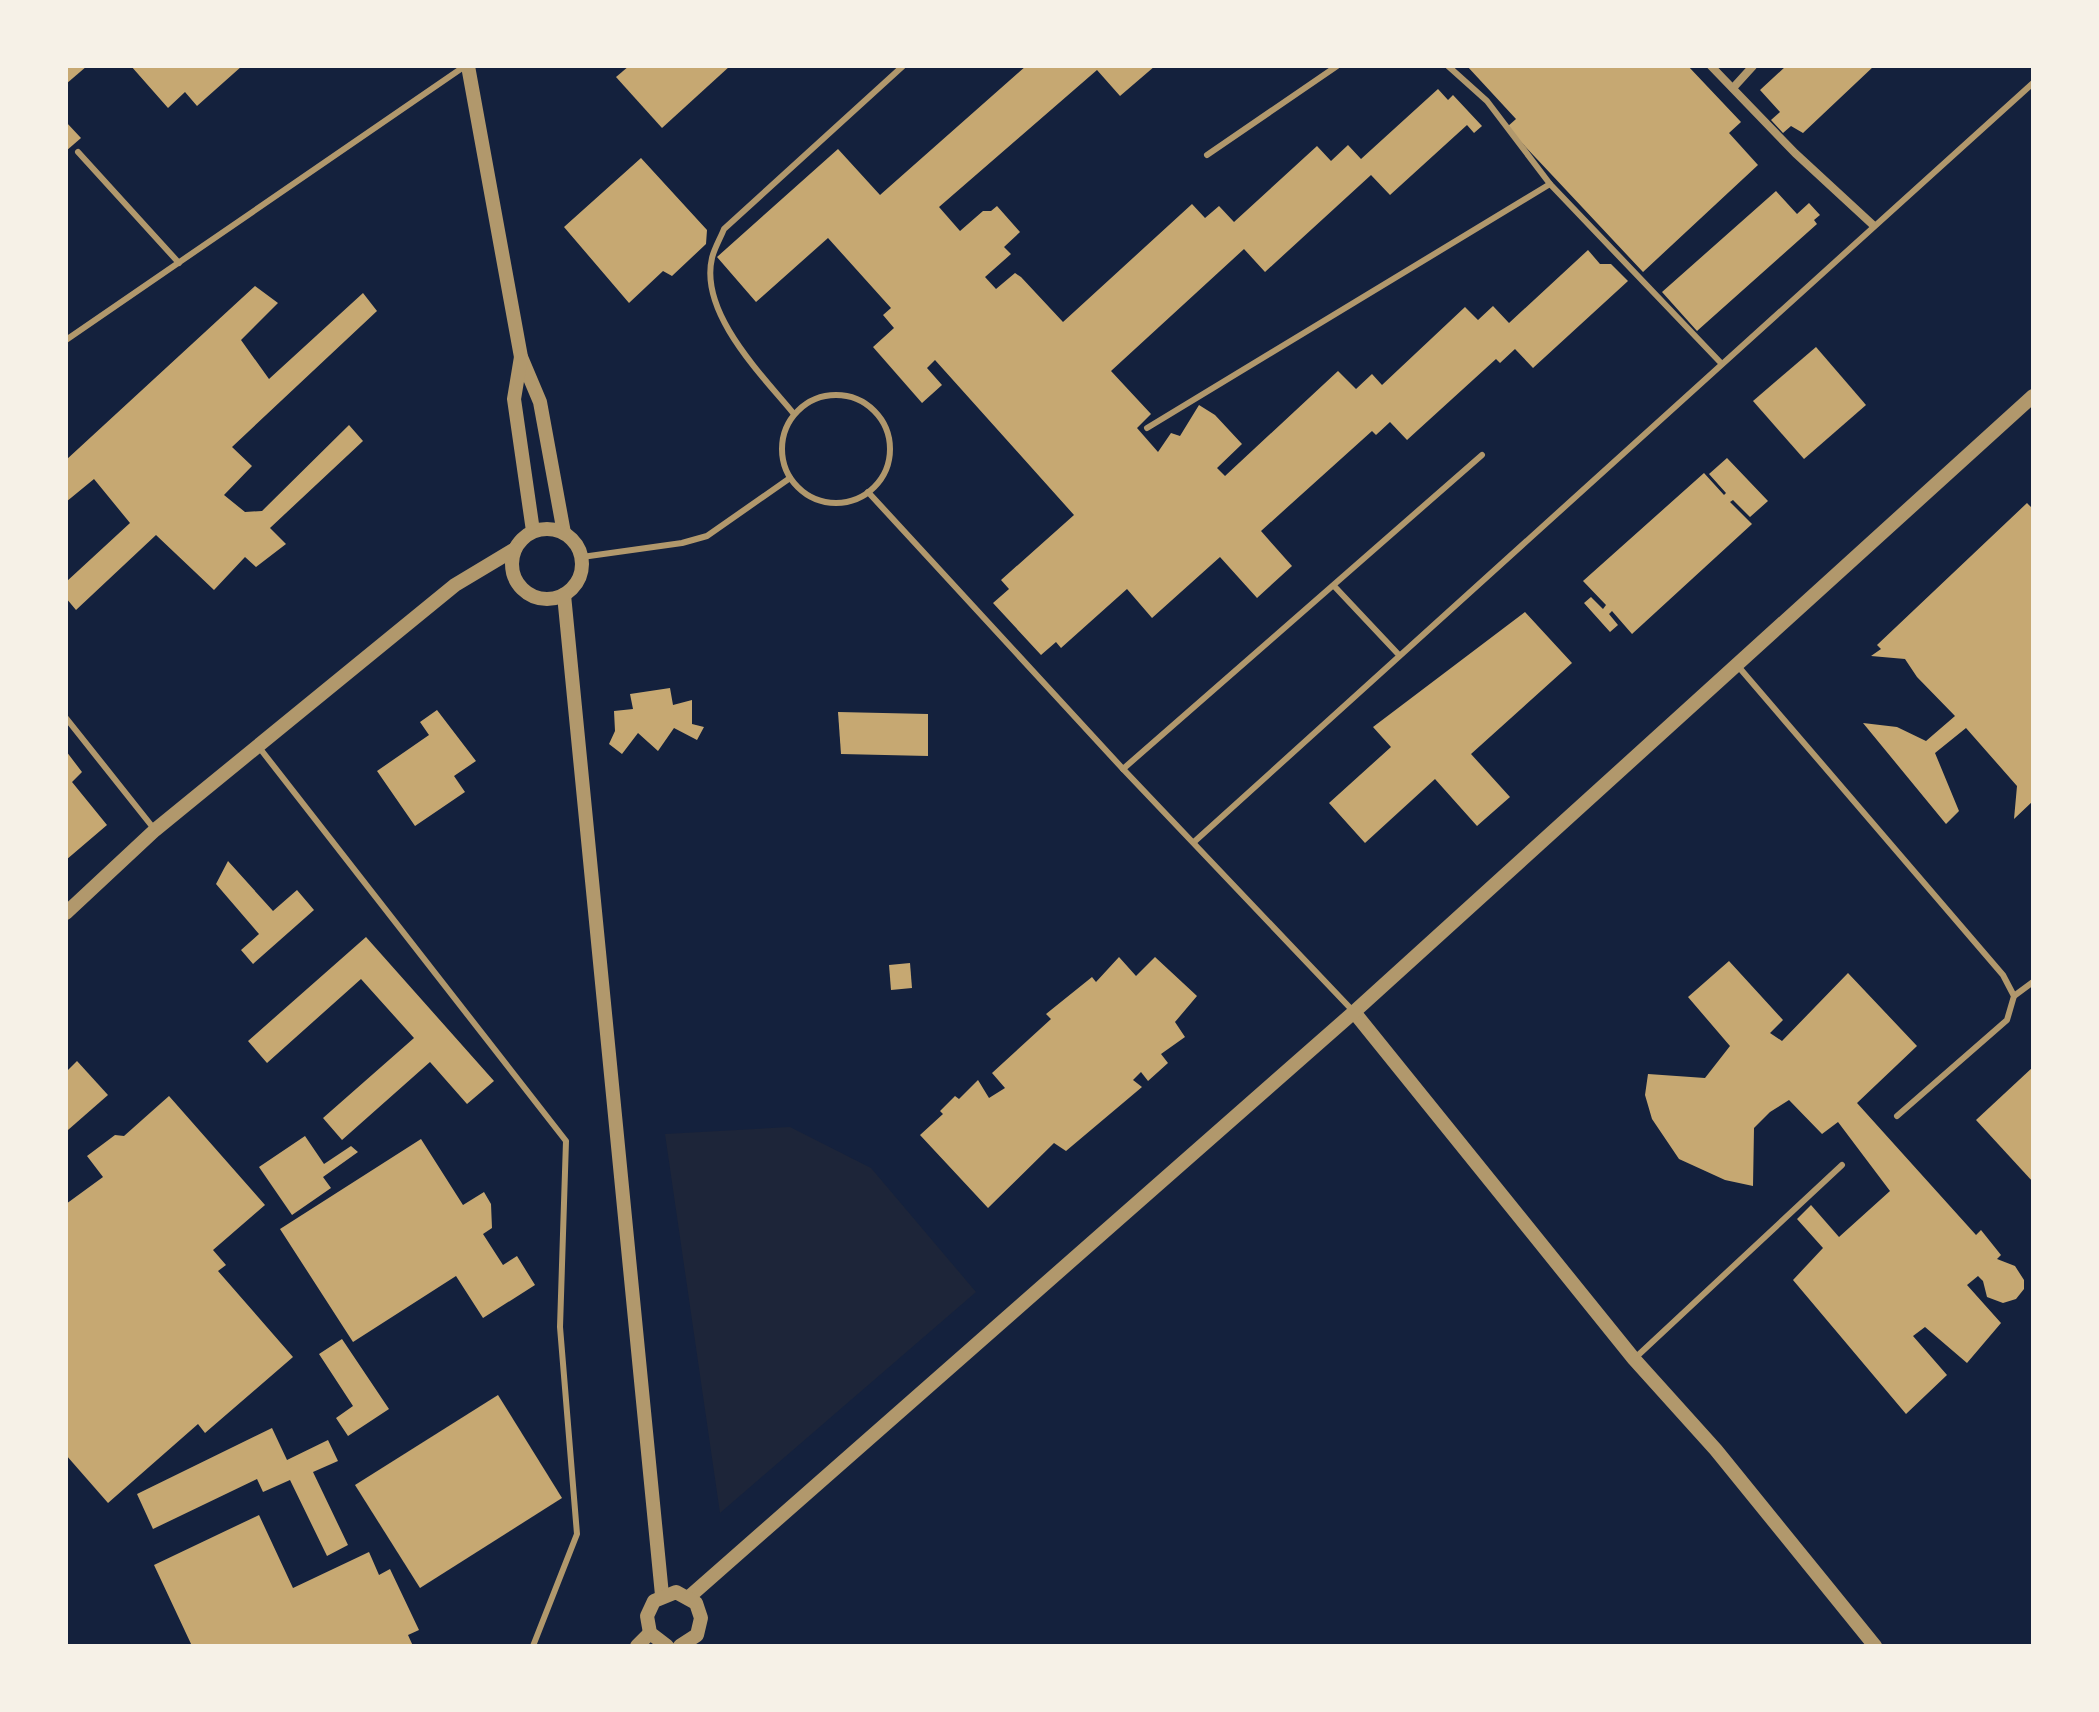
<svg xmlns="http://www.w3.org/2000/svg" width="2099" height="1712" font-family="'DM Sans',sans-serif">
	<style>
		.green { fill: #1d2539 }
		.building { fill: #c6a872 }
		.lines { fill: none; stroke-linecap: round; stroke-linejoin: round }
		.service { stroke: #b1986c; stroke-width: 6 }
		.minor { stroke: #b1986c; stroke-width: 8 }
		.tertiary { stroke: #b1986c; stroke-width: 14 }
	</style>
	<rect width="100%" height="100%" fill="#14213d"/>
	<!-- green -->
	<path class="green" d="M790 1127 871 1168 976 1292 720 1513 665 1134Z"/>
	<!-- building -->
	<g class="building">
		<path d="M66 66H87L66 84Z"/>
		<path d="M131 66 137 68 242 66 197 106 185 92 168 108Z"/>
		<path d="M629 66H730L662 128 616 77Z"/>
		<path d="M1026 66H1155L1120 96 1097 70 939 207 960 231 983 211H991L997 206 1020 232 1004 247 1011 254 985 277 996 289 1015 273 1021 277 1063 322 1192 204 1205 218 1219 206 1234 222 1317 146 1331 161 1348 145 1361 159 1438 89 1448 100 1453 95 1482 126 1474 133 1467 125 1390 195 1371 175 1265 272 1244 249 1111 371 1151 414 1137 428 1158 452 1171 433 1180 436 1199 405 1215 415 1242 444 1217 468 1225 476 1338 371 1356 389 1372 374 1382 385 1465 307 1478 320 1493 306 1509 323 1588 250 1600 264H1611L1628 281 1533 368 1515 349 1500 363 1496 359 1407 440 1390 422 1376 435 1372 431 1261 531 1292 566 1257 598 1220 557 1152 618 1127 589 1061 648 1056 642 1041 655 993 603 1009 589 1001 580 1074 515 935 360 927 368 942 385 922 403 873 347 894 328 883 315 891 308 828 238 756 302 717 257 838 149 880 195Z"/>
		<path d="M1467 66H1688L1741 122 1729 133 1758 165 1643 272 1507 127 1516 119Z"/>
		<path d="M1786 66H1874L1803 133 1791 126 1783 133 1771 120 1780 112 1760 90Z"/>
		<path d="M66 122 81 138 66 151Z"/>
		<path d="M641 158 707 230 706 244 672 276 663 271 629 303 564 227Z"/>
		<path d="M1776 191 1797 214 1809 203 1820 215 1814 220 1817 224 1697 331 1662 292Z"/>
		<path d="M255 286 278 303 241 340 269 379 363 293 377 311 232 447 252 466 224 495 245 512 262 511 349 425 363 441 270 528 286 544 256 567 245 557 214 590 156 535 76 610 66 598V582L130 523 94 479 66 502V460Z"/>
		<path d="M1816 347 1866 405 1804 459 1753 401Z"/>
		<path d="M1727 458 1768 501 1750 517 1733 500 1730 502 1752 524 1632 634 1612 611 1609 614 1618 625 1610 632 1584 603 1591 597 1603 609 1606 605 1583 581 1704 473 1724 495 1726 493 1709 474Z"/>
		<path d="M2027 503 2033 509V801L2014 819 2017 786 1966 728 1935 753 1959 811 1946 824 1863 723 1897 727 1926 741 1955 716 1917 677 1905 659 1871 656 1881 649 1877 645Z"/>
		<path d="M1525 612 1572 663 1471 754 1510 797 1477 826 1435 779 1365 843 1329 803 1391 747 1373 727Z"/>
		<path d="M670 688 673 705 692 700V724L704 727 697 740 674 728 658 751 638 733 622 754 609 744 615 731 614 711 633 709 630 694Z"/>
		<path d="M437 710 476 761 454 776 465 792 415 826 377 771 429 735 420 722Z"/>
		<path d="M838 712 928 714V756L841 754Z"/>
		<path d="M66 751 82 772 72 782 107 825 66 860Z"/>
		<path d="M228 861 273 911 297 890 314 910 253 964 241 950 259 934 216 884Z"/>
		<path d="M366 937 494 1081 467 1104 430 1062 342 1140 323 1118 414 1038 361 979 267 1063 248 1041Z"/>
		<path d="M1119 957 1136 976 1155 957 1197 996 1175 1022 1185 1037 1161 1054 1168 1063 1148 1081 1141 1072 1133 1080 1142 1087 1066 1151 1054 1143 988 1208 920 1135 943 1114 940 1111 955 1096 959 1099 978 1080 989 1098 1005 1088 992 1073 1051 1019 1046 1014 1092 977 1096 982Z"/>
		<path d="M1729 961 1783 1020 1770 1033 1782 1041 1848 973 1917 1046 1857 1103 1976 1235 1981 1230 2001 1255 1997 1259 2015 1266 2024 1280V1289L2016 1299 2003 1303 1987 1297 1983 1281 1978 1276 1967 1285 2001 1323 1967 1363 1925 1327 1913 1336 1947 1375 1906 1414 1793 1280 1823 1248 1797 1219 1811 1205 1839 1237 1890 1191 1838 1122 1822 1134 1789 1100 1770 1112 1754 1128 1753 1186 1725 1180 1679 1159 1652 1119 1645 1095 1648 1074 1705 1078 1730 1046 1688 997Z"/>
		<path d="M910 963 912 988 891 990 889 965Z"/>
		<path d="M77 1061 108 1095 68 1130 66 1072Z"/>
		<path d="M2033 1067V1182L1976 1120Z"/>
		<path d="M169 1096 265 1205 213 1250 226 1265 218 1271 293 1357 205 1433 198 1424 108 1503 66 1455V1204L103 1177 87 1156 115 1135 124 1136Z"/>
		<path d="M305 1136 324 1164 351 1146 358 1152 323 1177 331 1188 292 1215 259 1167Z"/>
		<path d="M421 1139 463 1205 484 1192 491 1204 492 1228 483 1234 503 1265 517 1256 535 1285 483 1318 456 1276 353 1342 280 1229Z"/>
		<path d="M342 1339 389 1409 348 1436 336 1418 353 1406 319 1354Z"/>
		<path d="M498 1395 562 1498 420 1588 355 1485Z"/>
		<path d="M272 1428 287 1460 328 1440 338 1461 313 1472 348 1545 327 1556 290 1480 263 1492 257 1479 153 1529 137 1494Z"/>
		<path d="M259 1515 293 1588 369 1552 379 1575 390 1569 419 1630 408 1635 413 1646H192L154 1565Z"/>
	</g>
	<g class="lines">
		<!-- service -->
		<g class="service">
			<path d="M1448 66 1487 101 1550 184 1720 362"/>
			<path d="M78 152 179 263"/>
			<path d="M1207 155 1337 66"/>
			<path d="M66 340 465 66"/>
			<circle cx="836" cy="449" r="54"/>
			<path d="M794 414C762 375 699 313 712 258 714 249 720 239 724 229L903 66"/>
			<path d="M1147 428 1550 184"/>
			<path d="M868 492 1123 769 1354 1012"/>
			<path d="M582 557 682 543 707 536 790 478"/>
			<path d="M1335 587 1399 655"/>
			<path d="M1737 665 2003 975 2014 996 2007 1020 1897 1116"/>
			<path d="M66 718 155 830"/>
			<path d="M258 746 566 1141 560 1327 577 1534 533 1646"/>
			<path d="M1123 769 1482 455"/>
			<path d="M1194 842 2033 83"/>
			<path d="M2014 996 2033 982"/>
			<path d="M1634 1359 1842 1165"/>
		</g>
		<!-- minor -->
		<g class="minor">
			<path d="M1711 66 1795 153 1873 225"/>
			<path d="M1733 88 1753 66"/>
		</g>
		<!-- tertiary -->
		<g class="tertiary">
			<path d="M468 66 521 357 540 402 564 533"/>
			<path d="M521 357 514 399 533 531"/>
			<circle cx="547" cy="564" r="35"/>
			<path d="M564 595 662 1595"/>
			<path d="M66 913 155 830 455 585 515 549"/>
			<path d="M1354 1012 1634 1359 1716 1450 1875 1646"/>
			<path d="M689 1597 1354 1012 2033 396"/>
			<path d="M637 1646 650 1633"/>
			<path d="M667 1646 650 1633 647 1616 654 1601 676 1592 696 1603 701 1618 697 1635 680 1646"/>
		</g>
	</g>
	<!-- border -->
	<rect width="2099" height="1712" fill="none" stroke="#f6f1e7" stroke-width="136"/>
</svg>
